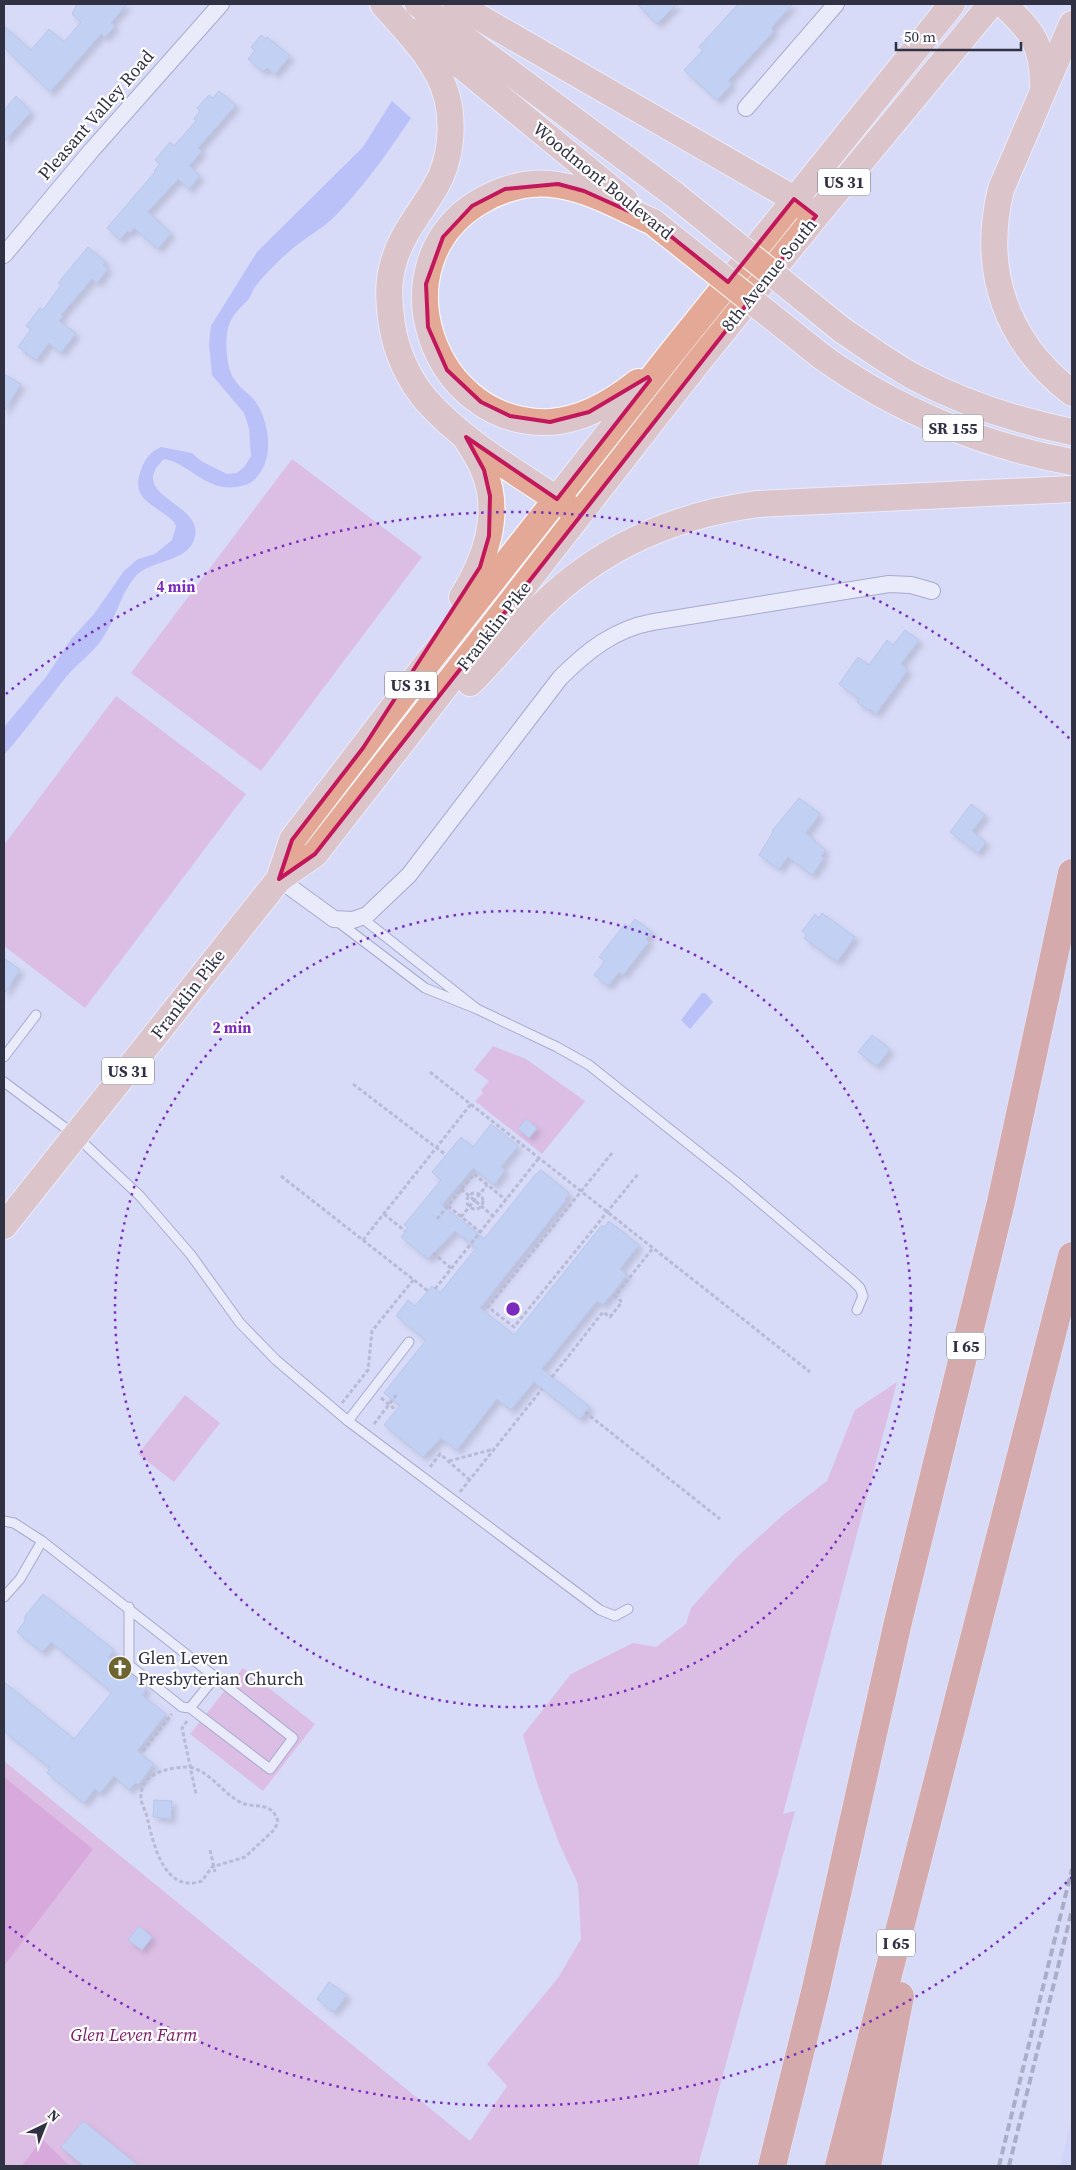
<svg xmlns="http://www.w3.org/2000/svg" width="1076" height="2170" font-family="'Source Serif 4',serif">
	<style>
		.built { fill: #c7cdf8 }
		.green { fill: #e29bcc }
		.forest { fill: #d96ebc }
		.water { fill: #979ff9 }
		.building { fill: #a9c4ed; stroke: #92acd5; filter: url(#shadow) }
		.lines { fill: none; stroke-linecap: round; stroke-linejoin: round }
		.service-casing { stroke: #6b709a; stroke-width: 11 }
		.minor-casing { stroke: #6b709a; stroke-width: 18 }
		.primary-casing { stroke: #fff; stroke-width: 28 }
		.motorway-casing { stroke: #fff; stroke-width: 29 }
		.path { stroke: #9295ad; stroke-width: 3; stroke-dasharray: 4 2.5; stroke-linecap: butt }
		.service { stroke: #fff; stroke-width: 9 }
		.minor { stroke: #fff; stroke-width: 16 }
		.primary { stroke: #e3a996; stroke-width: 26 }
		.motorway { stroke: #d07050; stroke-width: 28 }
		.rail { stroke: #72758b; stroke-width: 4; stroke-dasharray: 8 4; stroke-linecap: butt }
		.primary-bridge-casing { stroke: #fff; stroke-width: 28; stroke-linecap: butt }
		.primary-bridge { stroke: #e3a996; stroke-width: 26 }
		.marked { fill: none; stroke: #c2185b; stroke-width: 4; stroke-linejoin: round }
		.ring { fill: none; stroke: #7b2cbf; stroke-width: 2.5; stroke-dasharray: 2.5 5 }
		.labels { text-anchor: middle; stroke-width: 4.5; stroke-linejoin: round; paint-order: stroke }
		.shield { fill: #fefefe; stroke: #6e6f7c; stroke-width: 1 }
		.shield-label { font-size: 16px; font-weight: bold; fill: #303244 }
		.street-label { font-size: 18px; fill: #303244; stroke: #fefefe }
		.poi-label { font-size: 18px; fill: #303244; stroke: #fefefe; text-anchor: start }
		.park-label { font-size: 18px; font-style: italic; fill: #7b1a65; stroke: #fefefe }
		.centre { fill: #7b2cbf; stroke: #fefefe; stroke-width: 2.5 }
		.ring-label { font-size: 15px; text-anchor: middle; font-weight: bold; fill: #7b2cbf; stroke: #fefefe; stroke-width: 4.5; stroke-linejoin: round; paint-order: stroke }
	</style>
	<defs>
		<filter id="shadow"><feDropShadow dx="4.5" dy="4.5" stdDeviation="2.5" flood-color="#0004"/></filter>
	</defs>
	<rect width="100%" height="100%" fill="#d7dbf7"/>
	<!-- built -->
	<path class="built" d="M1072 2118V2166H1060Z"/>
	<!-- green -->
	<g class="green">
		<path d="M292 459 422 557 261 771 131 673Z"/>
		<path d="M116 696 246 794 85 1008 4 946V845Z"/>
		<path d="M493 1046 526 1059 585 1101 542 1154 475 1101 483 1093 481 1090 489 1081 474 1070Z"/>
		<path d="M897 1382 783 1814 795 1811 698 2166H4V1761L470 2141 507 2086 487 2064 558 1978 581 1939 578 1884 559 1843 537 1783 523 1735 571 1674 633 1643 656 1647 686 1624 691 1608 737 1557 783 1515 827 1481 855 1410Z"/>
		<path d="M185 1395 220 1423 174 1482 138 1454Z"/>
		<path d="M243 1668 315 1724 263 1791 190 1734Z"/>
	</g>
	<!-- forest -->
	<g class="forest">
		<path d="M4 1777 93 1849 4 1966Z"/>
		<path d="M42 2139 69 2165 70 2166H22Z"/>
	</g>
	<!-- water -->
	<g class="water">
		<path d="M392 101 411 118C388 152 365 185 337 214 324 228 306 237 292 249 279 260 265 274 255 287 252 291 251 297 248 300 240 308 231 316 228 328 225 341 226 368 234 379 240 389 251 394 257 404 270 425 274 460 256 478 251 484 243 486 236 487 205 491 191 464 164 459 125 496 203 502 195 537 188 564 148 559 134 578 119 597 115 622 100 642 90 655 76 665 66 677 45 703 26 730 4 755V727L46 677 72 638 94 614 124 571 138 559 155 554 172 540 176 526 174 522C156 504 129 500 141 470 145 459 150 452 161 447L192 453 201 461 227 474 237 473 245 466 251 456 249 428 244 413 212 375 209 344 211 326 257 252 363 147Z"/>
		<path d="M702 993H705L713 1002 690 1029 681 1020Z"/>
	</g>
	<!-- building -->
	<g class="building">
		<path d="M77 4H127L111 23 115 26 105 37 101 34 50 92 4 47V26L31 50 49 29 64 42 81 22 72 14Z"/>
		<path d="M637 4H677L657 24Z"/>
		<path d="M738 4H793L771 28 774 31 728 81 732 84 717 100 684 70 703 50 699 47Z"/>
		<path d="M261 35 266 39 267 37 290 56 275 74 267 68 263 72 248 59 255 51 251 47Z"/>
		<path d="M219 91 236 105 198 148 202 151 189 166 200 176 189 189 178 179 148 212 171 233 158 249 134 228 130 233 127 231 120 240 107 228 155 172 154 171 160 164 155 160 170 142 174 146 196 121 194 119 200 111 197 108 209 95 213 98Z"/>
		<path d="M16 96 31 112 4 142V110Z"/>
		<path d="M88 247 106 262 103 265 108 269 97 283 92 279 61 315 63 316 59 321 76 333 61 353 49 343 36 360 18 347 31 329 26 326 40 308 43 310 61 285 58 283Z"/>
		<path d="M4 374 21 384 4 411Z"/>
		<path d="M905 630 919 640 901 664 908 670 876 714 870 709 869 711 857 702 859 699 839 684 858 657 869 665 887 640 893 645Z"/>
		<path d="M799 798 820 814 806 833 825 850 821 856 824 858 812 875 788 857 779 869 759 855 773 832 772 831Z"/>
		<path d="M971 804 985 815 972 831 986 842 978 853 950 832Z"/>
		<path d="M822 913 855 937 837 962 804 938 807 935 802 931 815 914 819 918Z"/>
		<path d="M635 919 652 932 646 939 649 942 623 975 619 972 608 986 594 975 605 961 599 957 625 924 629 927Z"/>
		<path d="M4 958 20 970 4 994Z"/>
		<path d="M872 1035 890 1049 877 1066 858 1052Z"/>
		<path d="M526 1119 537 1128 529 1138 518 1129Z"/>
		<path d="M491 1124 518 1146 501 1167 505 1170 494 1185 473 1168 442 1205 484 1239 535 1175 541 1170 569 1193 565 1199 566 1200 480 1308 514 1335 602 1225 604 1227 609 1221 639 1245 620 1269 627 1275 603 1305 597 1301 542 1369 590 1407 580 1419 534 1382 511 1410 497 1399 457 1450 441 1438 423 1457 384 1425 400 1405 384 1393 426 1340 396 1316 408 1300 415 1306 432 1286 440 1293 476 1248 455 1231 428 1259 401 1237 408 1228 404 1225 441 1180 432 1172 461 1137 473 1147Z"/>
		<path d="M43 1594 114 1650 108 1657 147 1688 142 1695 166 1714 137 1751 154 1764 138 1785 136 1783 129 1790 114 1776 100 1793 95 1789 84 1803 47 1773 50 1768 4 1731V1682L74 1739 112 1692 51 1642 42 1652 17 1632 25 1621V1616Z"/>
		<path d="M154 1800 172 1801 171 1819 153 1817Z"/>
		<path d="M139 1926 152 1937 142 1950 128 1940Z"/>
		<path d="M329 1982 347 1995 334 2012 317 1999Z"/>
		<path d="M83 2121 139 2166H84L61 2147Z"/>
	</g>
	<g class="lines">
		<!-- service casing -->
		<g class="service-casing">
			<g id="service">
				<path d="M337 921 425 988 477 1009 362 918"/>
				<path d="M477 1009 557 1047 589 1065 735 1181 853 1281 860 1288 863 1296 857 1310"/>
				<path d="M4 1057 36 1015"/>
				<path d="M4 1082 76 1136 140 1196 191 1255 240 1323 276 1360 348 1421 600 1610 615 1616 628 1609"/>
				<path d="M348 1421 409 1342"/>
				<path d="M4 1521 14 1523 42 1541 20 1579 4 1597"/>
				<path d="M42 1541 293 1738 270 1769 190 1708 182 1707 129 1665V1607"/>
				<path d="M190 1708 216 1676"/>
			</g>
		</g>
		<!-- minor casing -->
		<g class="minor-casing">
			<g id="minor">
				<path d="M746 108 836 4"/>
				<path d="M4 255 91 151 221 4"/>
				<path d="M279 879 334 919 353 920 367 915 409 875 560 678C587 651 614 629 653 622L889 584 911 585 932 591"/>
			</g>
		</g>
		<!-- primary casing -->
		<g class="primary-casing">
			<g id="primary">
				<path d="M383 4C407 32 437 60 447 97 454 126 451 160 436 186 422 211 402 233 394 261 387 282 389 304 392 325 396 352 409 380 426 400 466 445 522 475 571 509"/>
				<path d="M418 4 675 195"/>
				<path d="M456 4 794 199 807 209"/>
				<path d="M1003 4C1032 31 1043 44 1043 85"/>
				<path d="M1072 24 1001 189C981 271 1006 342 1072 393"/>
				<path d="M419 31 625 200"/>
				<path d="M842 330C866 346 890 364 916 378 965 404 1018 421 1072 432"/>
				<path d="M821 356C894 409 983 446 1072 462"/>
				<path d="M638 382C613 402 583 420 550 422 432 427 376 264 479 202 503 188 530 180 558 185 592 190 623 209 653 222"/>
				<path d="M462 597C485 561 502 514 484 471 480 460 473 450 467 440"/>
				<path d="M470 683C499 655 523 622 553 595 610 543 682 514 758 504L1072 489"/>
				<path d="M279 879 292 840 425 666 674 350 952 4"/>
				<path d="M4 1226 279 879 315 854 699 361 816 216 991 4"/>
			</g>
		</g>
		<!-- motorway casing -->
		<g class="motorway-casing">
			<g id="motorway">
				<path d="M772 2166 816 1988 898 1622 1001 1202 1072 873"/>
				<path d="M839 2166 1072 1256"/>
				<path d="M867 2166 900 1996"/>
			</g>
		</g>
		<!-- path -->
		<g class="path">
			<path d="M430 1072 810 1372"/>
			<path d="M353 1084 446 1155"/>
			<path d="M612 1153 488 1307 514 1327 638 1174"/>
			<path d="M281 1176 428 1291"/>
			<path d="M461 1189 493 1216"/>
			<circle cx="475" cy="1201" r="8"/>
			<path d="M448 1206 480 1232"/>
			<path d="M384 1214 405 1231"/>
			<path d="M461 1217 487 1185"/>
			<path d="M437 1219 474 1174 506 1200"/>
			<path d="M363 1240 471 1104"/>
			<path d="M433 1253 452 1269"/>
			<path d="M435 1289 539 1158"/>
			<path d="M552 1377 603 1312 610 1317 622 1302 615 1296 653 1248"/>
			<path d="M381 1398 396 1410"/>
			<path d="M342 1403 368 1370 372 1331 414 1279"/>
			<path d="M585 1412 720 1519"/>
			<path d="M374 1424 397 1394"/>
			<path d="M449 1461 494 1449"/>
			<path d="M430 1467 440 1454 470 1480"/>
			<path d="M460 1492 542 1389"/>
			<path d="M187 1721 182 1728 196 1794"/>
			<path d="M143 1751 172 1714"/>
			<path d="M190 1767C212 1773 220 1791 240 1802 254 1810 272 1799 278 1822L274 1830 245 1857 212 1867 202 1881C165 1894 154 1846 148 1821 147 1813 142 1806 141 1799 139 1772 170 1767 190 1767Z"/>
			<path d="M210 1850 215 1872"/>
		</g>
		<!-- service -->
		<use href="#service" class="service"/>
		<!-- minor -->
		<use href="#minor" class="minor"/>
		<!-- primary -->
		<use href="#primary" class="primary"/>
		<!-- motorway -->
		<use href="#motorway" class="motorway"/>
		<!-- rail -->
		<g class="rail">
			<path d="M999 2166 1072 1869"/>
			<path d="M1009 2166 1072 1910"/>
		</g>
		<!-- primary-bridge casing -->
		<g class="primary-bridge-casing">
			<g id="primary-bridge">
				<path d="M675 195 842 330"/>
				<path d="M653 222 821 356"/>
			</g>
		</g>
		<!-- primary-bridge -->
		<use href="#primary-bridge" class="primary-bridge"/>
	</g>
	<!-- marked area -->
	<path d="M0 0H1076V2170H0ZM558 184 584 191 653 222 728 282 794 199 816 216 315 854 279 879 292 840 363 748 480 567 489 536 490 496 484 470 466 437 557 499 650 380 648 377 589 412 550 422 510 416 481 402 447 370 428 327 426 284 443 237 472 206 505 189Z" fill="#d7dbf7" fill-opacity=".55" fill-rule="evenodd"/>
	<path class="marked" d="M558 184 584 191 653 222 728 282 794 199 816 216 315 854 279 879 292 840 363 748 480 567 489 536 490 496 484 470 466 437 557 499 650 380 648 377 589 412 550 422 510 416 481 402 447 370 428 327 426 284 443 237 472 206 505 189Z"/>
	<!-- distance rings -->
	<g class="ring">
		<circle cx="513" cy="1309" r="398"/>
		<path d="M1072 1877A797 797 0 0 1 6 1924M6 694A797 797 0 0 1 1072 741"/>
	</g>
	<!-- icons -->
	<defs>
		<g id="church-disc" transform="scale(1.25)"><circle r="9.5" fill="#6f6532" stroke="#fefefe"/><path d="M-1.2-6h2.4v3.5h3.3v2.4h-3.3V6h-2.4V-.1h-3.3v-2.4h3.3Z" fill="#fff"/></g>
	</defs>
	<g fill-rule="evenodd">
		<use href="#church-disc" x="120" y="1668"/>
	</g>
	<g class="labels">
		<!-- shield labels -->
		<g class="shield">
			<rect x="818" y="168.5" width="52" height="27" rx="4"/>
			<rect x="923" y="414.5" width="60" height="27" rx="4"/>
			<rect x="385" y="671.5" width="52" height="27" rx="4"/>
			<rect x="102" y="1057.5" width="52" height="27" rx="4"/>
			<rect x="947" y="1332.5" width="38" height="27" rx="4"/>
			<rect x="877" y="1929.5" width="38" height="27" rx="4"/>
		</g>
		<g class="shield-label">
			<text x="844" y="188">US 31</text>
			<text x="953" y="434">SR 155</text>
			<text x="411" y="691">US 31</text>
			<text x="128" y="1077">US 31</text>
			<text x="966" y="1352">I 65</text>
			<text x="896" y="1949">I 65</text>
		</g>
		<!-- street labels -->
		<g class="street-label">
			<text transform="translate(96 115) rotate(-49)" y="6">Pleasant Valley Road</text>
			<text transform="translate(603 181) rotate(39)" y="6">Woodmont Boulevard</text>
			<text transform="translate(769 275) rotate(-51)" y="6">8th Avenue South</text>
			<text transform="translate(494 626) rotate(-52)" y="6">Franklin Pike</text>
			<text transform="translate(188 994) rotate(-52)" y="6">Franklin Pike</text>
		</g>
		<!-- poi labels -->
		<g class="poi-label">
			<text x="138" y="1664">Glen Leven<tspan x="138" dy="21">Presbyterian Church</tspan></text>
		</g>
		<!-- park labels -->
		<g class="park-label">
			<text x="134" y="2041">Glen Leven Farm</text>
		</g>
	</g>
	<circle cx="513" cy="1309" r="8" class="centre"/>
	<g class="ring-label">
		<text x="176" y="592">4 min</text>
		<text x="232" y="1033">2 min</text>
	</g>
	<!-- border -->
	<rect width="1076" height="2170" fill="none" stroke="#303244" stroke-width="10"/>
	<!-- north arrow -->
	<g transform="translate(45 2125) rotate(43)" stroke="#fefefe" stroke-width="4" paint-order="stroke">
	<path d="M0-4L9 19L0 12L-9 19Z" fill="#303244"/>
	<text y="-8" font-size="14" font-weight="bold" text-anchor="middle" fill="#303244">N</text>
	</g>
	<!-- scale -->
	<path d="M896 42v8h125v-8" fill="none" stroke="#303244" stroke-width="2.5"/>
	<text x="904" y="42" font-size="15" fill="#303244" stroke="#fefefe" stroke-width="4" paint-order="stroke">50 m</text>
</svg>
